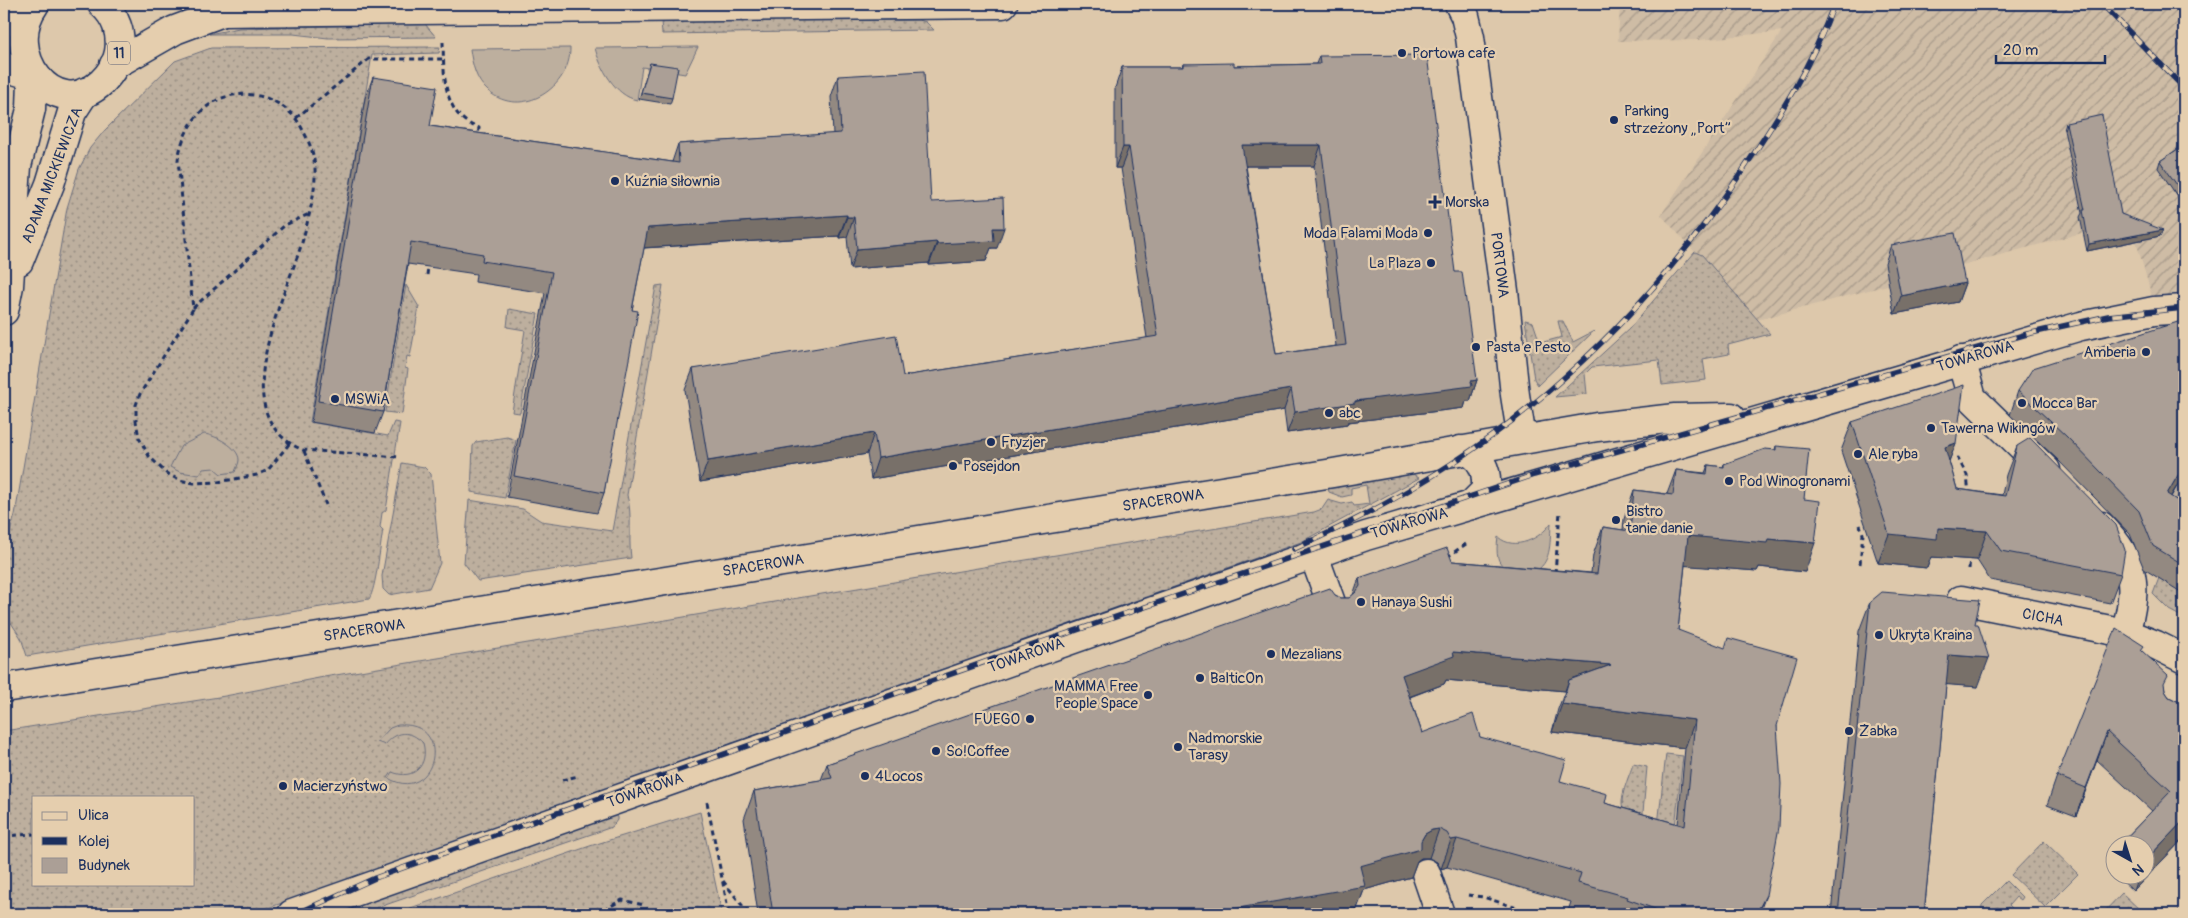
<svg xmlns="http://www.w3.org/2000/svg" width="2188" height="918" font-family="Pangolin,sans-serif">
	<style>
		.industrial { fill: url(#industrial-furrows) }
		.grass { fill: url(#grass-dots); stroke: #6c6f7e; fill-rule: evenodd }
		.garden { fill: #bdaf9e; stroke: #6c6f7e }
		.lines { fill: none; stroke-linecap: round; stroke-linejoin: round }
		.minor-casing { stroke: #1b2f5e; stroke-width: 31 }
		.major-casing { stroke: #1b2f5e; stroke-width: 31 }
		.path { stroke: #1b2f5e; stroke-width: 3; stroke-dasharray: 5 4; stroke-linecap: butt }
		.minor { stroke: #e5ceae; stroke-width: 28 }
		.major { stroke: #e5ceae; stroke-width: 28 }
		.rail-casing { stroke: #1b2f5e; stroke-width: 5.5 }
		.rail { stroke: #e5ceae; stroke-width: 4; stroke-dasharray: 11; stroke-linecap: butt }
		.wall { fill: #938981; stroke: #1b2f5e; fill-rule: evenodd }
		.shaded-wall { fill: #786f69; stroke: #1b2f5e }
		.building { fill: #ab9f96; stroke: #1b2f5e; fill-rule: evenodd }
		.poi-dot { fill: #1b2f5e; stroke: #e5ceae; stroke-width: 2 }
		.labels { text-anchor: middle; stroke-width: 4.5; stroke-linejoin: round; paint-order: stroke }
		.shield { fill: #e5ceae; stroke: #585f76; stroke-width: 1 }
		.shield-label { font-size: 14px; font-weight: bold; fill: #1b2f5e }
		.poi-label { font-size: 15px; fill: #1b2f5e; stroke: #e5ceae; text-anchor: start }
		.street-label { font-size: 15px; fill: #1b2f5e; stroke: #e5ceae }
	</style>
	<defs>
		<pattern id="industrial-furrows" width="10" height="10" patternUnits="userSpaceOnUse" patternTransform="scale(1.25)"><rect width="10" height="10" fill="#cebca5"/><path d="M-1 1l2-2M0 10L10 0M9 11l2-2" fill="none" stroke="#a6998a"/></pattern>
		<pattern id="grass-dots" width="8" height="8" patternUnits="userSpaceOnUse" patternTransform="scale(1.25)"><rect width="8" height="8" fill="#bdaf9e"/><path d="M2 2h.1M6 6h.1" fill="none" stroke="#998f84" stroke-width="1.8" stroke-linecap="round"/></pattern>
	</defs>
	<rect width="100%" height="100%" fill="#ddc8ab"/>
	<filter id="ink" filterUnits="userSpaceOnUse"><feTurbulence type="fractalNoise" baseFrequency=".02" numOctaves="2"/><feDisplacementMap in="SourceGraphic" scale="10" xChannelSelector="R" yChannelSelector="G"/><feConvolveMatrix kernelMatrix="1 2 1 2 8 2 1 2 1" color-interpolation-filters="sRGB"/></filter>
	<g filter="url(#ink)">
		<!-- industrial -->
		<path class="industrial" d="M1620 4H2184V341L2164 339 2130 220 1757 320 1661 215 1782 31 1699 40 1618 41Z"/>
		<!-- grass -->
		<g class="grass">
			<path d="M919 20 926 22 934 30 662 34 661 21Z"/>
			<path d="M425 24 436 37 328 38 293 34H209L239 28Z"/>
			<path d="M440 47 439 53 372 55 310 422 388 436 394 422 400 423 386 510 382 513 380 527 383 530C380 546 376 589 369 599L27 656 21 638 4 612V552L15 515 67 208 79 169 90 148 105 130 175 61 211 48Z"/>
			<path d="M1695 252 1702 255 1770 334 1728 345 1729 354 1703 359 1706 380 1662 385 1659 360 1592 367 1585 374 1587 394 1555 397 1629 329Z"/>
			<path d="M406 285 419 307 410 357 407 356 405 368 408 369 402 414 385 412Z"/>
			<path d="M663 285 627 495C633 517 628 536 631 558L478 581 464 563 469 500 523 509 541 521 612 531 656 286Z"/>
			<path d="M509 309 538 314 520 413 512 412 525 330 507 327Z"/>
			<path d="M1525 320 1533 322 1540 343 1562 337 1558 321H1563L1573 342 1594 331 1538 385 1534 379Z"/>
			<path d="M507 437 516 440 505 498 471 492 473 446 476 442Z"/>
			<path d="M402 463 424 467 431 474 440 563 429 588 389 595 383 589 382 576Z"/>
			<path d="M1413 474 1419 478 1301 542 251 914H4V731L225 696 324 677 1314 512 1322 509 1328 500 1342 504 1352 502 1354 506 1369 504 1366 485 1351 488V495L1342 497 1329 492 1328 487ZM34 797H194V884H34Z"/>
			<path d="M2184 474V618L2169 610 2153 594 2159 578 2135 556Z"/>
			<path d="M1666 754 1683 756 1675 827 1658 825Z"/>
			<path d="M1633 764 1647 767 1642 824C1637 821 1629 818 1625 813 1616 802 1630 775 1633 764Z"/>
			<path d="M700 812 722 914H393L590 846Z"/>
			<path d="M617 814V820L612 827 359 914H333Z"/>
			<path d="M2044 841 2078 874 2045 907 2011 875Z"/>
			<path d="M2006 881 2022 897 2020 900 2016 897 2009 905 2012 908 2007 914H1981L1982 905Z"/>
			<path d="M2122 893 2141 911 2138 914H2102Z"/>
		</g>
		<!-- garden -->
		<g class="garden">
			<path d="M698 47 685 74 642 67 637 100C615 96 600 67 595 48Z"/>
			<path d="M570 48C571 87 522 120 488 91 476 81 472 64 470 49Z"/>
			<path d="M204 434C215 435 239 447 239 460 239 464 236 468 235 472L221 474 214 468 203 469 199 475 180 472 170 467 181 446Z"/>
			<path d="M1551 523C1550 539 1552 561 1537 570 1508 568 1493 574 1498 537 1515 552 1541 538 1551 523Z"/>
			<path d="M398 725C456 720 435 806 388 778L392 772C414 781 429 765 423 743 410 729 396 731 385 745L377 742 390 728Z"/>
		</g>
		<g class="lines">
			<!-- minor casing -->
			<g class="minor-casing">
				<g id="minor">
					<path d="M1459 4 1465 16 1470 37 1504 291 1515 395 1522 439"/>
					<path d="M4 22 24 16"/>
					<path d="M114 65 175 30 223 12 1003 4"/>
					<path d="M4 67 27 74"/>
					<path d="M19 261 50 184 72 112 85 92"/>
					<path d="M4 311 9 286 17 166 31 109 32 80"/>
					<path d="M1961 360 1972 398 2046 470"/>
					<path d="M1460 450C1481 453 1489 472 1485 491L1471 505"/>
					<path d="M2101 526C2135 561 2139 587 2125 633"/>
					<path d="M1313 553 1334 611"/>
					<path d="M1961 600 2125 633 2156 645 2184 659"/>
					<path d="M4 688 1333 473 1597 427 1675 418 1731 417"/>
					<path d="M1426 873 1440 914"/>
					<path d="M292 914 1366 536 2081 326 2154 311 2184 309"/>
				</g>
			</g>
			<!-- major casing -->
			<g class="major-casing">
				<path id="major" d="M35 4C0 52 54 126 102 82 110 74 117 64 119 52 122 34 116 16 102 4"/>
			</g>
			<!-- path -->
			<g class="path">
				<path d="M443 42C444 74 442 116 479 128L478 136"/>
				<path d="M296 118 369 59H443"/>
				<path d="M427 275 428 267"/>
				<path d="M193 308 285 225 309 214"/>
				<path d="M289 444 268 470 257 475 218 482 194 483 179 480 166 473 149 456 139 438 136 421V405L140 394 193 309 178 160C184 121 211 89 254 95 273 98 291 109 300 125 308 139 314 152 315 168 316 191 309 216 303 239 287 296 220 415 303 450L399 457"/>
				<path d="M304 451 326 505"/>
				<path d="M1957 457 1967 475 1969 494"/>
				<path d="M1447 557 1469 542"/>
				<path d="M1860 564 1863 534 1860 525"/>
				<path d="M1969 569 1970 555"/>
				<path d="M1555 573 1560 512"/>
				<path d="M562 780 578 776"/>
				<path d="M707 802 729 914"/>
				<path d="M4 836 34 834"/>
				<path d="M723 881 749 914"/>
				<path d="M2179 883H2184"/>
				<path d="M1468 895 1483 897 1536 914"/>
				<path d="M56 914 59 911"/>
				<path d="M596 914 622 900 644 905"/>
			</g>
			<!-- minor -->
			<use href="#minor" class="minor"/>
			<!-- major -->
			<use href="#major" class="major"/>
			<!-- rail casing -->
			<g class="rail-casing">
				<g id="rail">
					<path d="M2102 4 2184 88"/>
					<path d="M1294 549C1487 463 1626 344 1743 170 1778 118 1813 63 1834 4"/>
					<path d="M296 914 375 878 458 848 1036 644 1534 475 2027 334 2108 316 2184 308"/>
				</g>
			</g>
			<!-- rail -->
			<use href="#rail" class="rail"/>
		</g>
		<!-- wall -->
		<g class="wall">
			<path d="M1319 56 1455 272 1477 380 1470 401H1466L1464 408 1348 422 1347 424 1287 433 1284 410 871 479 867 454 700 482 685 390 693 369 903 376 1147 338 1121 168H1115V88L1122 67H1182L1183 64 1234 66 1316 64ZM1246 166H1314L1336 346 1276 354Z"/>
			<path d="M650 63 672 98 670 104 639 99Z"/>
			<path d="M838 76 931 202 997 248H991L986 261 929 265V263L850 269 847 237 839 238V236L644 248 632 310 604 493 597 513 507 497 545 293 475 282 476 274 408 264 383 412 375 433 311 422 365 98 373 77 430 126 672 162 678 144 833 134 831 97Z"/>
			<path d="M2066 123 2121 214 2160 236 2087 251 2080 217 2082 213 2064 130Z"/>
			<path d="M2184 145V206L2158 168 2160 161Z"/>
			<path d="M1891 245 1965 283 1958 302 1894 314 1885 263Z"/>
			<path d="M2184 320V474L2171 497 2184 505V594L2144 569 2130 534 2058 460 2010 415 2018 391Z"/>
			<path d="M1852 422 1956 443 1949 461 1957 489 2002 495 2006 475 2017 446 2121 574 2110 603 1990 580 1977 560 1931 557 1927 568 1878 563 1841 451Z"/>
			<path d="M1776 446 1804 499 1805 572 1759 567 1757 571 1685 565 1678 630 1777 726 1759 914H1578L1568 911 1571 902 1447 867 1441 869 1437 862 1429 858H1421L1417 861 1411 877 1364 890 1355 914H758L744 819 754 791 821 780 827 764 1335 595 1341 598H1349L1353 595 1359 578 1452 561 1591 573 1593 555 1603 527 1623 530 1624 519 1634 490 1667 494 1676 470 1705 473 1708 465 1723 467 1724 464 1775 450ZM1446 680 1565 691 1558 709 1552 732 1685 748 1678 824 1605 803 1560 781 1480 737 1422 733 1410 697 1444 684Z"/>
			<path d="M1870 602 1975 624 1978 687 1946 684 1924 914H1831L1859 631Z"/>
			<path d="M2142 651 2164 685 2165 691 2169 697 2177 701 2184 700V842L2182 840 2133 891 2117 876H2146V846H2121L2122 842 2152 811 2097 760 2076 816 2047 805 2057 776Z"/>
			<path d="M2116 859V874L2112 870Z"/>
		</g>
		<!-- shaded-wall -->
		<g class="shaded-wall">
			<path d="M1242 145H1321L1314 166H1234Z"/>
			<path d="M1123 147H1129L1121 168H1115Z"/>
			<path d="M847 215 839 236 641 248 648 228Z"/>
			<path d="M847 217H854L847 237 839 238Z"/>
			<path d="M993 228H1004L997 248H991L986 261 929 265 937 244Z"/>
			<path d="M2163 230 2160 236 2087 251 2089 244Z"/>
			<path d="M937 242 929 263 850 269 857 249Z"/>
			<path d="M1965 283 1958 302 1894 314 1901 296Z"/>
			<path d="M1477 380 1470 401H1466L1464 408 1348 422 1347 424 1287 433 1295 412Z"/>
			<path d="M1291 389 1284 410 871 479 878 458Z"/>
			<path d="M874 433 867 454 700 482 708 461Z"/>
			<path d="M1956 443 1945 472V447Z"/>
			<path d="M2184 465V474L2158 518 2167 494Z"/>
			<path d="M1938 528 1987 531 1977 560 1931 557 1927 568 1878 563 1889 534Z"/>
			<path d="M1688 536 1768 539 1815 543 1805 572 1759 567 1757 571 1678 565Z"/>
			<path d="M1453 652 1611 665 1569 680 1565 691 1446 680 1444 684 1392 703 1402 675Z"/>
			<path d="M1949 655 1989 658 1978 687 1939 684Z"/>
			<path d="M1562 704 1695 720 1685 748 1552 732Z"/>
			<path d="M2107 732 2097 760 2076 816 2086 788Z"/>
			<path d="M2184 820V835L2182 840 2133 891 2138 876H2146V860Z"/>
			<path d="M1439 829 1429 858H1421L1417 861 1411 877 1364 890 1355 914H1204L1421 841 1425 834 1432 830Z"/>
			<path d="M1457 839 1447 867 1441 869 1451 840Z"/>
			<path d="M1766 895 1759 914H1756Z"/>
		</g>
		<!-- building -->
		<g class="building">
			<path d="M1427 55 1455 272H1462L1477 380 1471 381 1472 386 1355 401V403L1295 412 1291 389 878 458 874 433 708 461 693 369 896 335 903 376 1158 336 1129 147H1123L1122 67H1183V64L1234 63V66L1320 64 1319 56ZM1242 145H1321L1346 345 1276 354Z"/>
			<path d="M650 63 678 67 672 98 641 93Z"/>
			<path d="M924 71 931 202 1003 198 1004 228H993L994 241 937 244V242L857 249 854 217H847V215L648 228 632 310 638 311 604 493 514 476 552 272 482 261 483 254 411 242 383 412 318 401 373 77 437 87 430 126 679 163 678 144 841 133 838 76Z"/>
			<path d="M2102 115 2121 214 2163 230 2089 244 2083 210H2085L2066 123Z"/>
			<path d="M2184 145V195L2160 161Z"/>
			<path d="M1955 233 1965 283 1901 296 1891 245Z"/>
			<path d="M2184 320V465L2167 494 2184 505V565L2153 546 2139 511 2067 437 2018 391 2033 368Z"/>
			<path d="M1964 385 1956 443 1945 447 1957 489 2005 496 2017 446 2030 438 2116 525 2125 550 2121 574 2001 551 1987 531 1938 528 1937 539 1889 534 1852 422Z"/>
			<path d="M1776 446 1809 449 1804 499 1820 501 1815 543 1768 539 1767 543 1688 536 1678 630 1725 648 1728 638 1797 657 1777 726 1781 784 1779 827 1766 895 1756 914H1669L1627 899 1628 897 1578 883 1581 873 1457 839 1451 840 1447 833 1439 829 1432 830 1425 834 1421 841V849L1360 866 1365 886 1204 914H773L754 791 832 778 827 764 1330 588 1335 595 1341 598H1349L1356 592 1360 586 1359 578 1447 548 1452 561 1597 574 1603 527 1630 531 1634 490 1673 495 1676 470 1707 474 1708 465 1724 467V464L1765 449 1776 450ZM1453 652 1611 665 1569 680 1562 704 1695 720 1685 826 1605 803 1607 794 1560 781 1566 760 1480 737 1473 714 1422 733 1402 675 1454 656Z"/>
			<path d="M1882 592 1980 600 1975 624H1978L1989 658 1949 655 1924 914H1838L1870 602Z"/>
			<path d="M2116 628 2144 646 2141 650 2168 675 2164 683 2165 691 2169 697 2177 701 2184 700V820L2146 860V846H2126L2122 842 2171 791 2107 732 2086 788 2057 776Z"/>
			<path d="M2184 905V914H2175Z"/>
		</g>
	</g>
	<!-- markers -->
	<g class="poi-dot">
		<circle cx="1402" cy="53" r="5"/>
		<circle cx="1614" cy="120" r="5"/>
		<circle cx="615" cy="181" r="5"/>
		<path d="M1432.5 194.5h5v5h5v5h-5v5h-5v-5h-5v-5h5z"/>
		<circle cx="1428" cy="233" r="5"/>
		<circle cx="1431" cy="263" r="5"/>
		<circle cx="1476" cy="347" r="5"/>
		<circle cx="2146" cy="352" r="5"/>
		<circle cx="335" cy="399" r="5"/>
		<circle cx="2022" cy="403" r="5"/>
		<circle cx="1329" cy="413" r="5"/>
		<circle cx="1931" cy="428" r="5"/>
		<circle cx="991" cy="442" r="5"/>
		<circle cx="1858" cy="454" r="5"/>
		<circle cx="953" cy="466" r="5"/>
		<circle cx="1729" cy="481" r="5"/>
		<circle cx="1616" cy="520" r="5"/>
		<circle cx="1361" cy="602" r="5"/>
		<circle cx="1879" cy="635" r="5"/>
		<circle cx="1271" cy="654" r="5"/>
		<circle cx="1200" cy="678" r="5"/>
		<circle cx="1148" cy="695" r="5"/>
		<circle cx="1030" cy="719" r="5"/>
		<circle cx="1849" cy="731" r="5"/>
		<circle cx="1178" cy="747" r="5"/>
		<circle cx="936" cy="751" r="5"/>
		<circle cx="865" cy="776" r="5"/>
		<circle cx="283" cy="786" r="5"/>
	</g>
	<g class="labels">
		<!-- shield labels -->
		<rect class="shield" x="108" y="41.5" width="22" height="23" rx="4"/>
		<g class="shield-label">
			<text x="119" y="58">11</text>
		</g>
		<!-- poi labels -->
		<g class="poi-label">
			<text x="1412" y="58">Portowa cafe</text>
			<text x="1624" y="116">Parking<tspan x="1624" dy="17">strzeżony „Port”</tspan></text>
			<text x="625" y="186">Kuźnia siłownia</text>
			<text x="1445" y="207">Morska</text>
			<text x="1418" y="238" text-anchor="end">Moda Falami Moda</text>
			<text x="1421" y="268" text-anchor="end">La Plaza</text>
			<text x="1486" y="352">Pasta e Pesto</text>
			<text x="2136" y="357" text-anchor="end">Amberia</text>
			<text x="345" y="404">MSWiA</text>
			<text x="2032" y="408">Mocca Bar</text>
			<text x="1339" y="418">abc</text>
			<text x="1941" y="433">Tawerna Wikingów</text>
			<text x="1001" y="447">Fryzjer</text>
			<text x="1868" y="459">Ale ryba</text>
			<text x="963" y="471">Posejdon</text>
			<text x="1739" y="486">Pod Winogronami</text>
			<text x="1626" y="516">Bistro<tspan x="1626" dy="17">tanie danie</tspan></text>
			<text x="1371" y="607">Hanaya Sushi</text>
			<text x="1889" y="640">Ukryta Kraina</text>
			<text x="1281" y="659">Mezalians</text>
			<text x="1210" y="683">BalticOn</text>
			<text x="1138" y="691" text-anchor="end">MAMMA Free<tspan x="1138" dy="17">People Space</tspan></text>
			<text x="1020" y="724" text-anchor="end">FUEGO</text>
			<text x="1859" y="736">Żabka</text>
			<text x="1188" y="743">Nadmorskie<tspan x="1188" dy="17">Tarasy</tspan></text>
			<text x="946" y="756">So!Coffee</text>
			<text x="875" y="781">4Locos</text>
			<text x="293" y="791">Macierzyństwo</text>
		</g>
		<!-- street labels -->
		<g class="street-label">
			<text transform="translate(52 175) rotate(-69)" y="5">ADAMA MICKIEWICZA</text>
			<text transform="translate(1500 265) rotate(83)" y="5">PORTOWA</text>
			<text transform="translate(1975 356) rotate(-16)" y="5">TOWAROWA</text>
			<text transform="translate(1163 500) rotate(-9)" y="5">SPACEROWA</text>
			<text transform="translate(1409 523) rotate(-16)" y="5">TOWAROWA</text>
			<text transform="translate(763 565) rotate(-9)" y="5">SPACEROWA</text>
			<text transform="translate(2043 617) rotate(11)" y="5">CICHA</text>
			<text transform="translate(364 630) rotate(-9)" y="5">SPACEROWA</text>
			<text transform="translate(1026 655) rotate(-19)" y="5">TOWAROWA</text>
			<text transform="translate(645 790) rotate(-19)" y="5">TOWAROWA</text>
		</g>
	</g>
	<!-- margin -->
	<rect width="2188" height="918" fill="none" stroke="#e5ceae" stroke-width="20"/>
	<rect x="10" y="10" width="2168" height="898" fill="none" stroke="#1b2f5e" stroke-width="2" filter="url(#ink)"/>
	<!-- legend -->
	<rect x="32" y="796" width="162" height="90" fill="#e5ceae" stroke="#948e8e"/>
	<rect x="42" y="812" width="25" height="8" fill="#e5ceae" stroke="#948e8e"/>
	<text x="78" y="820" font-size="15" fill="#1b2f5e">Ulica</text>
	<rect x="42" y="837" width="25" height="8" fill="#1b2f5e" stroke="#948e8e"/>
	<text x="78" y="846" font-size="15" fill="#1b2f5e">Kolej</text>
	<rect x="42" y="858" width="25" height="15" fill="#ab9f96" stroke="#948e8e"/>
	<text x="78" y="870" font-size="15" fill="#1b2f5e">Budynek</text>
	<!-- north arrow -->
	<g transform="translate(2130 860) rotate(141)"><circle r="24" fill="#e5ceae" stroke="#948e8e"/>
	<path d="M0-4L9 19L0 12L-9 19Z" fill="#1b2f5e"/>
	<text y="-8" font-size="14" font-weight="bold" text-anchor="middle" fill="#1b2f5e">N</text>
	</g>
	<!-- scale -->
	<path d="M1996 55v8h109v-8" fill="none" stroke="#1b2f5e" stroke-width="2.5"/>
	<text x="2003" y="55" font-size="15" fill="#1b2f5e" stroke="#e5ceae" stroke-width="4" paint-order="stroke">20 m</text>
</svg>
